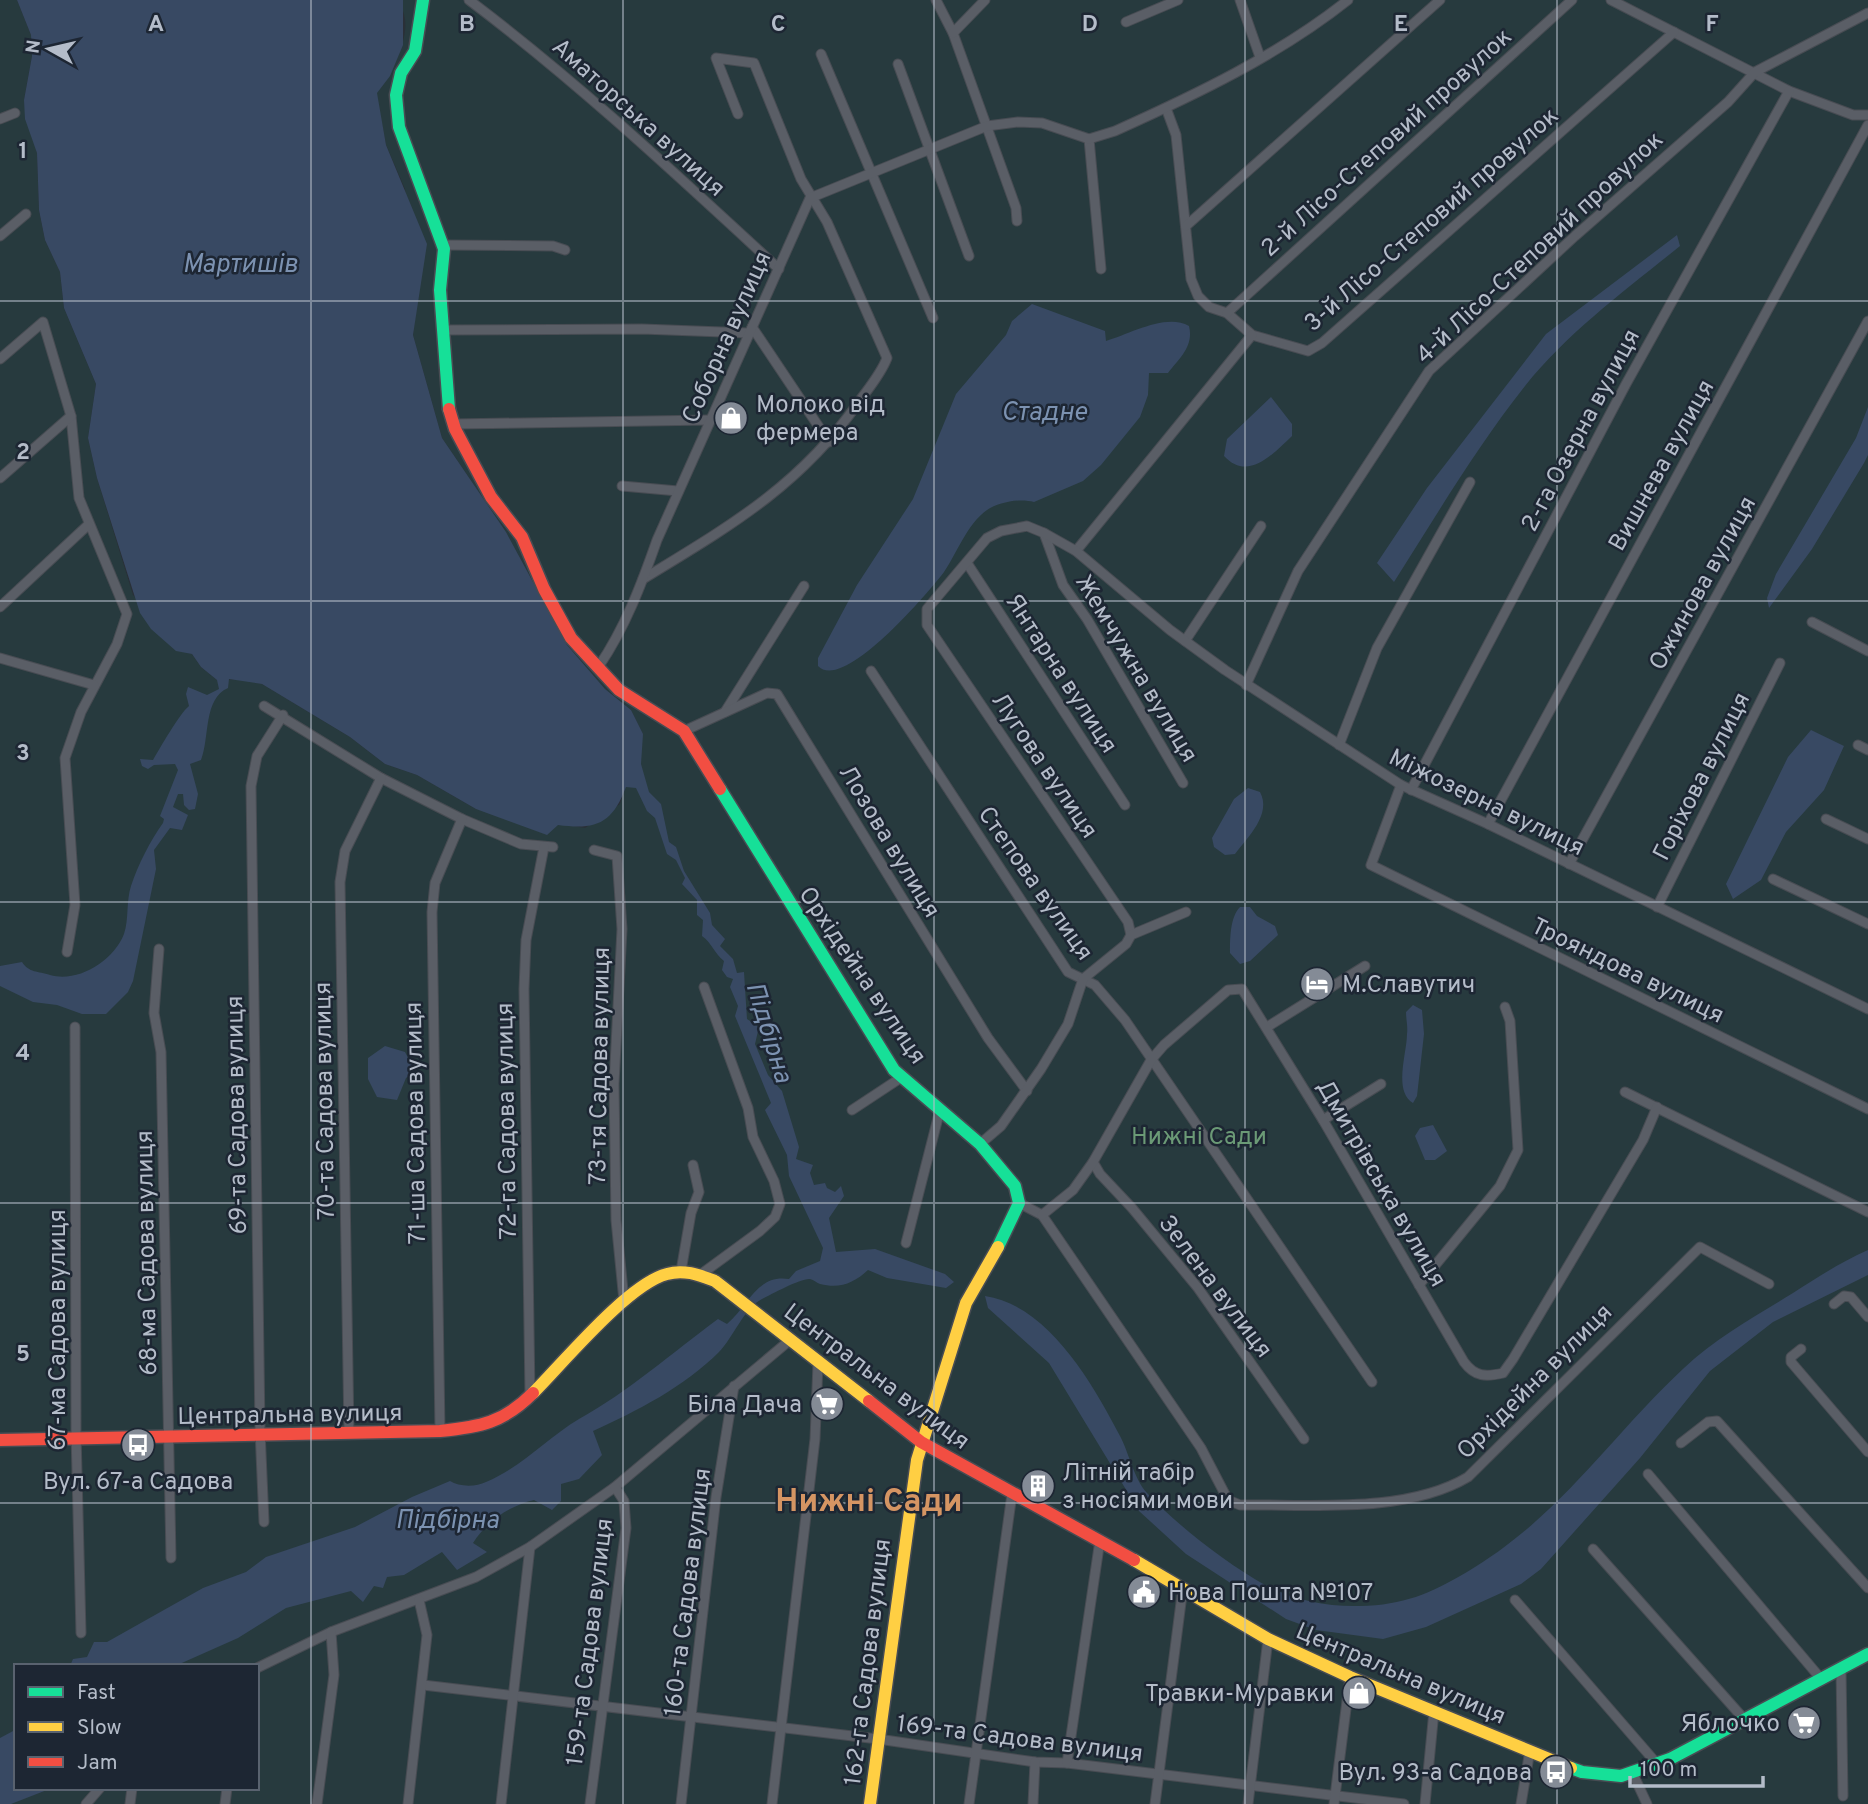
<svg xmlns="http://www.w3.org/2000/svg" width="1868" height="1804" font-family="Overpass,sans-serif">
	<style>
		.green { fill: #273a3e; fill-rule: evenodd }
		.water { fill: #384963 }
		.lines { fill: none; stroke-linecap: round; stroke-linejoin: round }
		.street-casing { stroke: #484c53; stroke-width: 11 }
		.fast-casing { stroke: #484c53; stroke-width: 15 }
		.slow-casing { stroke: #484c53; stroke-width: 15 }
		.jam-casing { stroke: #484c53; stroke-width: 15 }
		.street { stroke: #5a5e66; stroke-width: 9 }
		.fast { stroke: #16e098; stroke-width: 12 }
		.slow { stroke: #ffcf43; stroke-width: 12 }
		.jam { stroke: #f24e42; stroke-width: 12 }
		.grid { fill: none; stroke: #b4bcc9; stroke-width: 2; stroke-opacity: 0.55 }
		.labels { text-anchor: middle; stroke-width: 5; stroke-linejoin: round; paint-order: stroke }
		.street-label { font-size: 24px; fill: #b4bcc9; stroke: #1d2633 }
		.poi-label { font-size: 24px; fill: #b4bcc9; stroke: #1d2633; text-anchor: start }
		.park-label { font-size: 24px; fill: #6b9a76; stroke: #1d2633 }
		.water-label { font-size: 26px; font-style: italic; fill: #7c92b1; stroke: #1d2633 }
		.district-label { font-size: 32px; font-weight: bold; fill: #d59563; stroke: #1d2633 }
		.grid-label { font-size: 23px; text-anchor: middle; font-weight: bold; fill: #b4bcc9; stroke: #1d2633; stroke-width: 5; stroke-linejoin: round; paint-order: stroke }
	</style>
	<rect width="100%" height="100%" fill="#2a3038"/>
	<!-- green -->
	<path class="green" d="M0 0H17L31 35 32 56 24 100 37 153 39 210 45 240 60 272 64 308 96 384 88 438 97 478 133 595 185 652 192 654 201 667 217 680 243 679 262 684 350 737 385 764 417 775 476 809 585 828 620 804 643 734 631 710 605 689 567 645 506 532 442 438 413 335 418 294 405 189 386 145 376 93C392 73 421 22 395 0H1868V1804H0ZM16 1666H257V1788H16Z"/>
	<!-- water -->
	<g class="water">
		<path d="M17 0H403V45L390 76 377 93 386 145 427 244 413 335 442 438 506 532 567 645 605 689 631 710 643 734 641 764 649 792 661 804 669 842 676 847 684 871 710 913 712 925 725 939 720 946 733 959 737 973 744 972 747 1019 759 1027 755 1044 768 1075 782 1091 799 1147 796 1159 813 1165 810 1173 814 1185 825 1183 827 1188 835 1192 841 1186 844 1196 829 1218 836 1252 875 1249 945 1274 954 1282 946 1288 887 1278 868 1270C854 1283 840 1289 820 1284 817 1283 814 1280 810 1279 801 1278 772 1294 762 1299 744 1308 733 1338 719 1352 684 1387 637 1411 593 1431L602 1455 579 1479 561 1484V1501L552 1510 534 1500C509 1506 487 1521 473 1543L487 1552 457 1570 442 1552 404 1575 387 1577 383 1588 374 1586 363 1602 351 1591 286 1608 238 1638 175 1666H70L73 1659 87 1657 94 1642H107L203 1588 246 1572 266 1557 355 1527 412 1497 450 1481C459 1487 476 1487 486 1482 522 1467 547 1438 579 1419 628 1392 673 1352 718 1319L727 1324C749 1305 757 1274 789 1279L796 1271 820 1261 823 1248 789 1176 787 1155 765 1110 771 1103 735 1016 738 1006 730 987 733 979 727 977 722 970 724 961C714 953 712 943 702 936L703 920 697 915V900L682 884 685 878 676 860 667 854 655 818 647 811 636 788 626 787C612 824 596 830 558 825L547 835 476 809 417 775 385 764 350 737 262 684 229 679 228 688C203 699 210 737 201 760L190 764 198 794 195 809 189 810 184 805 183 794H178L173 807 188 815 182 830 170 828 154 850 156 869 133 981 128 992 106 1014H82L57 1005 33 1002 0 986V966L22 962C29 973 38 971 50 975 77 983 113 962 124 934 129 919 126 901 131 886 138 865 150 841 163 823L164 819 160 816 178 770 175 764 154 765 148 769 142 766 140 759 153 760C160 748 180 713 189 706L186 694 188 687 207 695 219 689 217 680 201 667 192 654 176 651 151 629 140 613 97 478 88 438 96 384 64 308 60 272 45 240 39 210 37 153 25 119 24 100 32 56 31 35Z"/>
		<path d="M1677 235 1680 246C1627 289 1568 332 1525 386 1476 448 1436 516 1394 582L1377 563 1427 488 1546 334Z"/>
		<path d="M1032 304 1105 331 1106 341C1130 334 1166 313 1189 326 1194 346 1180 358 1168 373H1149L1148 395 1140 417 1101 465 1083 481 1034 502C1020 498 999 502 987 510 967 524 957 553 944 572 928 593 843 693 818 666V658L857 585 913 499 956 394 1006 335 1012 321Z"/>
		<path d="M1271 397 1292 424V436C1273 454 1248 482 1224 456L1227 439Z"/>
		<path d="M1868 407V455L1864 463 1812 549 1769 608 1767 598 1776 574 1856 438Z"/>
		<path d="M1811 730 1844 746 1824 790 1786 832 1761 880 1733 899 1726 884 1788 757Z"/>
		<path d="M1248 788 1260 792C1272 814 1248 837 1235 854L1225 855 1214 847 1212 838 1234 799Z"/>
		<path d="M1240 907H1250L1257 916 1275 926 1278 935 1250 961 1240 964 1230 953C1230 939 1230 917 1240 907Z"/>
		<path d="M1413 1005 1422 1010 1424 1034 1417 1096 1413 1103C1393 1091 1407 1053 1407 1034 1408 1027 1406 1019 1406 1012Z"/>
		<path d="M385 1046 405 1052 415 1071 406 1078 397 1100 377 1097 368 1079V1058Z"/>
		<path d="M1433 1125 1447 1151 1435 1160H1425L1415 1136 1420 1128Z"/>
		<path d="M1868 1250V1275L1773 1322 1710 1371 1640 1458 1541 1569 1521 1584 1426 1627 1383 1639 1316 1630 1286 1619 1186 1554 1139 1511 1049 1363 988 1308 985 1296C1048 1305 1093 1384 1120 1436 1129 1453 1134 1479 1147 1493 1178 1526 1226 1563 1265 1585 1294 1600 1327 1607 1360 1606 1404 1605 1429 1594 1467 1572 1560 1517 1608 1439 1684 1368 1717 1337 1756 1316 1793 1293 1818 1277 1841 1262 1868 1250Z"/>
		<path d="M16 1717V1788H52L11 1804H0V1738L15 1730Z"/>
	</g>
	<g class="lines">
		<!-- street casing -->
		<g class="street-casing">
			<g id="street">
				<path d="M469 0C578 82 678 176 779 269"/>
				<path d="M936 0 953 33 1016 208 1017 221"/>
				<path d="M1240 0 1260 57"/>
				<path d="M1611 0 1789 91 1853 115H1868"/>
				<path d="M1126 22 1178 0"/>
				<path d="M953 33 985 0"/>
				<path d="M821 54 933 318"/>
				<path d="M898 64 969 256"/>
				<path d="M1166 108 1176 135 1191 279 1198 296 1209 307 1227 313 1252 335 1308 351 1322 343 1674 32"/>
				<path d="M0 119 15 113"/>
				<path d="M1089 139 1101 269"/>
				<path d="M1186 226 1440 0"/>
				<path d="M0 236 26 214"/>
				<path d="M443 245 553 246 565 250"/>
				<path d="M1227 313 1572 0"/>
				<path d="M752 327 829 442"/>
				<path d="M444 330 642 329 749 333"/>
				<path d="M0 359 43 322 71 416 79 498 127 614 117 644 81 712 65 758 75 905 67 952"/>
				<path d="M454 424 710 420"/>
				<path d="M0 478 71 416"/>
				<path d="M622 486 678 491"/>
				<path d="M1044 533 1063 585 1087 619 1183 783"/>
				<path d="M1076 551 1252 335"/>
				<path d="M967 563 1125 805"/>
				<path d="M643 579C728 527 799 487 858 403 868 389 881 374 887 358L827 222 801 179 754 63 716 58 738 114"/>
				<path d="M0 607 88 525"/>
				<path d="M1812 622 1868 651"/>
				<path d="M1185 641 1261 526"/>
				<path d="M0 658 94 685"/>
				<path d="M599 666C625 628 642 583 657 540L810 198 987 126 1018 122 1042 123 1089 139 1115 131C1195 95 1279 55 1348 0"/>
				<path d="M871 671 1068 972 1095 985 1125 1020 1372 1382"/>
				<path d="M1246 685 1298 571 1429 371 1575 236 1728 102 1755 72 1868 13"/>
				<path d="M264 706 381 778 462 819 521 844 553 847"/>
				<path d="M725 712 804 586"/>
				<path d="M684 731 767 693 777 694 988 1038 1027 1091"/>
				<path d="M1339 745 1377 648 1470 482"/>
				<path d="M1858 745 1868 750"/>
				<path d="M1401 785 1371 865 1868 1109"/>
				<path d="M1411 790 1626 384 1789 91"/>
				<path d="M1826 819 1868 839"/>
				<path d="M1488 824 1868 125"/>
				<path d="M594 850 617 856 622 929 614 1084 616 1220 624 1301"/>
				<path d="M1569 864 1868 321"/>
				<path d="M1773 879 1868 924"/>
				<path d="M1657 907 1780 663"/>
				<path d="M1131 935 1128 922 927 625V609L987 538 1001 531 1027 526 1044 533 1076 551 1170 630 1225 670 1401 785 1488 824 1868 1009"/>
				<path d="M159 949 154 1013 161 1052 171 1558"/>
				<path d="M75 1027 76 1433 81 1633"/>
				<path d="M1267 1027 1365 966"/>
				<path d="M1625 1092 1868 1212"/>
				<path d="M852 1110 902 1077"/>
				<path d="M1323 1120 1381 1084"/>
				<path d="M980 1144 1001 1126 1041 1069 1068 1024 1083 979 1126 944 1131 935 1186 912"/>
				<path d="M1093 1162 1100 1174 1132 1208 1198 1288 1304 1439"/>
				<path d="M1019 1203 1042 1215 1201 1448 1228 1500 1240 1505C1310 1504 1406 1514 1468 1477L1700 1247 1769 1284"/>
				<path d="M1042 1215 1073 1190 1093 1162 1151 1060 1164 1045 1228 990 1242 989 1323 1120 1464 1362C1475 1377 1486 1377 1503 1373L1513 1359 1643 1140 1657 1107"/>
				<path d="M906 1243 940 1110"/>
				<path d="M681 1271 691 1213 699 1192 693 1165"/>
				<path d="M700 1275 760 1231 775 1217 780 1204 774 1181 753 1137 748 1108 704 987"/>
				<path d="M1419 1285 1500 1186 1518 1150 1510 1021 1505 1007"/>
				<path d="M1834 1304 1844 1296 1851 1297 1868 1317"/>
				<path d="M1801 1349 1791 1357V1362L1868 1452"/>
				<path d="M530 1396 524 989 526 940 544 847"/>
				<path d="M440 1431 432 912 435 883 462 819"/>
				<path d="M349 1433 340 882 345 851 381 778"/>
				<path d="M1681 1443 1708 1422 1717 1421 1868 1588"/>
				<path d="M1648 1474 1822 1680"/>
				<path d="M264 1522 260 1430 251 786 257 756 283 715"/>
				<path d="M1593 1549 1744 1719"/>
				<path d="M1515 1600 1658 1765"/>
				<path d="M257 1668 331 1632 476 1577 530 1547 615 1487 790 1340"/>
				<path d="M1841 1669 1843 1796"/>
				<path d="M423 1685 878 1739 1035 1762 1067 1763 1404 1804"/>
				<path d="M1067 1763 1100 1540"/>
				<path d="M1633 1774 1647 1804"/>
				<path d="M86 1804 100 1788"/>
				<path d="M130 1804 132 1788"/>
				<path d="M225 1804 227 1788"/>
				<path d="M317 1804 334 1675 331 1632"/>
				<path d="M408 1804 427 1635 419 1600"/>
				<path d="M501 1804 530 1547"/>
				<path d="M590 1804 626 1528 624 1501 615 1487"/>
				<path d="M681 1804 716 1497 734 1386"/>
				<path d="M772 1804 815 1439 818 1363"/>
				<path d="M969 1804 1012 1494"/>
				<path d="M1033 1804 1035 1762"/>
				<path d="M1155 1804 1183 1587"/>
				<path d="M1248 1804 1268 1639"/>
				<path d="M1334 1804 1350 1677"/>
				<path d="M1425 1804 1434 1711"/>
				<path d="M1521 1804 1530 1750"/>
			</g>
		</g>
		<!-- fast casing -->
		<g class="fast-casing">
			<g id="fast">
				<path d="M423 0 415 51 401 73 396 95 399 127 444 249 440 290 449 409"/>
				<path d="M720 789 894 1070 980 1144 1015 1186 1019 1203 998 1247"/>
				<path d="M1571 1768 1582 1772 1621 1776 1670 1759 1868 1654"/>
			</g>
		</g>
		<!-- slow casing -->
		<g class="slow-casing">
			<g id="slow">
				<path d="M533 1393C563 1363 628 1284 667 1274 684 1269 699 1275 715 1281L869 1401"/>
				<path d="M1134 1560 1268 1639 1350 1677 1571 1768"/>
				<path d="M870 1804 917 1460 966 1303 998 1247"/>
			</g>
		</g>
		<!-- jam casing -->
		<g class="jam-casing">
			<g id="jam">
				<path d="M449 409 455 429 491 497 522 537 544 589 571 638 619 690 684 731 720 789"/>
				<path d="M869 1401 921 1442 1134 1560"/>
				<path d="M0 1440 440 1431C480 1427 503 1423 533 1393"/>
			</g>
		</g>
		<!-- street -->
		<use href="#street" class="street"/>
		<!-- fast -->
		<use href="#fast" class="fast"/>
		<!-- slow -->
		<use href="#slow" class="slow"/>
		<!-- jam -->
		<use href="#jam" class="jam"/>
	</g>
	<!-- grid -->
	<path class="grid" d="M311 0V1804M623 0V1804M934 0V1804M1245 0V1804M1557 0V1804M0 301H1868M0 601H1868M0 902H1868M0 1203H1868M0 1503H1868"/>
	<!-- icons -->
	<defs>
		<g id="shop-disc" transform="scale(1.75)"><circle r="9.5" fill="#848b96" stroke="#1d2633"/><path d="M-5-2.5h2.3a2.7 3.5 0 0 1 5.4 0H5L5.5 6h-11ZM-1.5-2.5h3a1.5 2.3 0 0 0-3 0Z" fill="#fff"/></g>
		<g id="hotel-disc" transform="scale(1.75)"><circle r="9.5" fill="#848b96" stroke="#1d2633"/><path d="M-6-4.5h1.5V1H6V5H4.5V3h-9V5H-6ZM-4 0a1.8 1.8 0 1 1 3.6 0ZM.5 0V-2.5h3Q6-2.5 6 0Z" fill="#fff"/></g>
		<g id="supermarket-disc" transform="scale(1.75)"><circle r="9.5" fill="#848b96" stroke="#1d2633"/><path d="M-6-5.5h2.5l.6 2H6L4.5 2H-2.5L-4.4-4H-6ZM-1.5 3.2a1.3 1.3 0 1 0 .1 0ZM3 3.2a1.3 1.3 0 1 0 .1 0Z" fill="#fff"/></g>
		<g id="bus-disc" transform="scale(1.75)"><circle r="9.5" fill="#848b96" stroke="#1d2633"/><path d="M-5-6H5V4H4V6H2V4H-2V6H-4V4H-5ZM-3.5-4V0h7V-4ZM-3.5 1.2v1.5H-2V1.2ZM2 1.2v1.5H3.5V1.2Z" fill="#fff"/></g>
		<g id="building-disc" transform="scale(1.75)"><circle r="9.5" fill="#848b96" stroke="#1d2633"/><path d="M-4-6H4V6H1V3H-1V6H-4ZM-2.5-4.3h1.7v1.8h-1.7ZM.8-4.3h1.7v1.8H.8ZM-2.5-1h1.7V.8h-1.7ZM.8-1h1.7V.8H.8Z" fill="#fff"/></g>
		<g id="civic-disc" transform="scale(1.75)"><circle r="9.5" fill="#848b96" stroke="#1d2633"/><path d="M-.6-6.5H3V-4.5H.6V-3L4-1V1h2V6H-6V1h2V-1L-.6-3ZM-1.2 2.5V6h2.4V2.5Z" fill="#fff"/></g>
	</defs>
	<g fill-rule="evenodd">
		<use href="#shop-disc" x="731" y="418"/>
		<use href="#hotel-disc" x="1317" y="984"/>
		<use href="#supermarket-disc" x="827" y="1404"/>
		<use href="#bus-disc" x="138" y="1445"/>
		<use href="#building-disc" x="1038" y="1486"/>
		<use href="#civic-disc" x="1144" y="1592"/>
		<use href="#shop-disc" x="1359" y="1693"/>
		<use href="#supermarket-disc" x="1804" y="1723"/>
		<use href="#bus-disc" x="1556" y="1772"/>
	</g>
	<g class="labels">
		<!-- street labels -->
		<g class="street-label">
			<text transform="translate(639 117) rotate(42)" y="8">Аматорська вулиця</text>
			<text transform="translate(1386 142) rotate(-42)" y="8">2-й Лісо-Степовий провулок</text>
			<text transform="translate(1431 219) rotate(-41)" y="8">3-й Лісо-Степовий провулок</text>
			<text transform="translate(1539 247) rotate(-43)" y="8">4-й Лісо-Степовий провулок</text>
			<text transform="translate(726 337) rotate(-66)" y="8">Соборна вулиця</text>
			<text transform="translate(1580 430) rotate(-62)" y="8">2-га Озерна вулиця</text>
			<text transform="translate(1661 465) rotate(-61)" y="8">Вишнева вулиця</text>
			<text transform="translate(1702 583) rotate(-61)" y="8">Ожинова вулиця</text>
			<text transform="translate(1137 668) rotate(59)" y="8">Жемчужна вулиця</text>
			<text transform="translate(1062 673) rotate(57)" y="8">Янтарна вулиця</text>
			<text transform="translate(1045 765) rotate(56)" y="8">Лугова вулиця</text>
			<text transform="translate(1701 776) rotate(-63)" y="8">Горіхова вулиця</text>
			<text transform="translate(1487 802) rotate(26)" y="8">Міжозерна вулиця</text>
			<text transform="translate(890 841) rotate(59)" y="8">Лозова вулиця</text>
			<text transform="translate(1036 883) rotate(55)" y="8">Степова вулиця</text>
			<text transform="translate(1628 970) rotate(26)" y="8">Трояндова вулиця</text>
			<text transform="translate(863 975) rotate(56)" y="8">Орхідейна вулиця</text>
			<text transform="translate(599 1066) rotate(-89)" y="8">73-тя Садова вулиця</text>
			<text transform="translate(324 1101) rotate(-91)" y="8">70-та Садова вулиця</text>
			<text transform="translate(236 1115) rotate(-91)" y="8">69-та Садова вулиця</text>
			<text transform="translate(506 1121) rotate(-91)" y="8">72-га Садова вулиця</text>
			<text transform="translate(415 1123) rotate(-91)" y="8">71-ша Садова вулиця</text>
			<text transform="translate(1382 1183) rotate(60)" y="8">Дмитрівська вулиця</text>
			<text transform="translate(146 1253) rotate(-91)" y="8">68-ма Садова вулиця</text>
			<text transform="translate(1216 1286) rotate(53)" y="8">Зелена вулиця</text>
			<text transform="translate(57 1330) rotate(-90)" y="8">67-ма Садова вулиця</text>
			<text transform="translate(877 1376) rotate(37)" y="8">Центральна вулиця</text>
			<text transform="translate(1534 1381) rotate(-45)" y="8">Орхідейна вулиця</text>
			<text transform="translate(290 1414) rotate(-1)" y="8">Центральна вулиця</text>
			<text transform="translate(687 1592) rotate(-83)" y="8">160-та Садова вулиця</text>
			<text transform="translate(589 1642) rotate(-83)" y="8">159-та Садова вулиця</text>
			<text transform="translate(867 1662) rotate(-83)" y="8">162-га Садова вулиця</text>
			<text transform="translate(1401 1673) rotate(23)" y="8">Центральна вулиця</text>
			<text transform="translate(1020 1738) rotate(7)" y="8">169-та Садова вулиця</text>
		</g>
		<!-- poi labels -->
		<g class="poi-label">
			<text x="756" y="412">Молоко від<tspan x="756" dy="28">фермера</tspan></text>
			<text x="1342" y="992">М.Славутич</text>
			<text x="802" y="1412" text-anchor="end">Біла Дача</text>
			<text x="1062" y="1480">Літній табір<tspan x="1062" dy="28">з носіями мови</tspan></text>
			<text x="138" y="1489" text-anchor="middle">Вул. 67-а Садова</text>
			<text x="1168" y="1600">Нова Пошта №107</text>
			<text x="1334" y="1701" text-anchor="end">Травки-Муравки</text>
			<text x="1780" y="1731" text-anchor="end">Яблочко</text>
			<text x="1532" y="1780" text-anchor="end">Вул. 93-а Садова</text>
		</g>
		<!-- park labels -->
		<g class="park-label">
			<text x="1199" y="1144">Нижні Сади</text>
		</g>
		<!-- water labels -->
		<g class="water-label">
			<text x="240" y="272">Мартишів</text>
			<text x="1044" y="420">Стадне</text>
			<text transform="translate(770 1032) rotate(73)" y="9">Підбірна</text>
			<text x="447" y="1528">Підбірна</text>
		</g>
		<!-- district labels -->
		<g class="district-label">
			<text x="869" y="1511">Нижні Сади</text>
		</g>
	</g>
	<g class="grid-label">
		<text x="156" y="31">A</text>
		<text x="467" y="31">B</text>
		<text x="778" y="31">C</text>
		<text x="1090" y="31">D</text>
		<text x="1401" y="31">E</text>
		<text x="1712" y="31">F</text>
		<text x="23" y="158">1</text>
		<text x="23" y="459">2</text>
		<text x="23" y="760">3</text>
		<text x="23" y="1060">4</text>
		<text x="23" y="1361">5</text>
	</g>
	<!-- legend -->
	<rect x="14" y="1664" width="245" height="126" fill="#1d2633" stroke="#59626f" stroke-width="2"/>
	<rect x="28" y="1687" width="35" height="10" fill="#16e098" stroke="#59626f" stroke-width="2"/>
	<text x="77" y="1699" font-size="21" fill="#b4bcc9">Fast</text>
	<rect x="28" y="1722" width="35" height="10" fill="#ffcf43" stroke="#59626f" stroke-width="2"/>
	<text x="77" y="1734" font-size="21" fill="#b4bcc9">Slow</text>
	<rect x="28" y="1757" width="35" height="10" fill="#f24e42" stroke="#59626f" stroke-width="2"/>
	<text x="77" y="1769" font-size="21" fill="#b4bcc9">Jam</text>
	<!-- north arrow -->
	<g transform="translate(49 49) rotate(278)" stroke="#1d2633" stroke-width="5" paint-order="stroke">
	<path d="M0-5L12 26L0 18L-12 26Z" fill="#b4bcc9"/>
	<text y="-10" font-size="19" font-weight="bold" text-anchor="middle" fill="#b4bcc9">N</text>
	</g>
	<!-- scale -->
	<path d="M1630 1776v10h133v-10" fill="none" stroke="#b4bcc9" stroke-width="3.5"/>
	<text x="1640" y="1776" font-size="21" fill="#b4bcc9" stroke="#1d2633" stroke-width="5" paint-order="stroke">100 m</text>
</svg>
